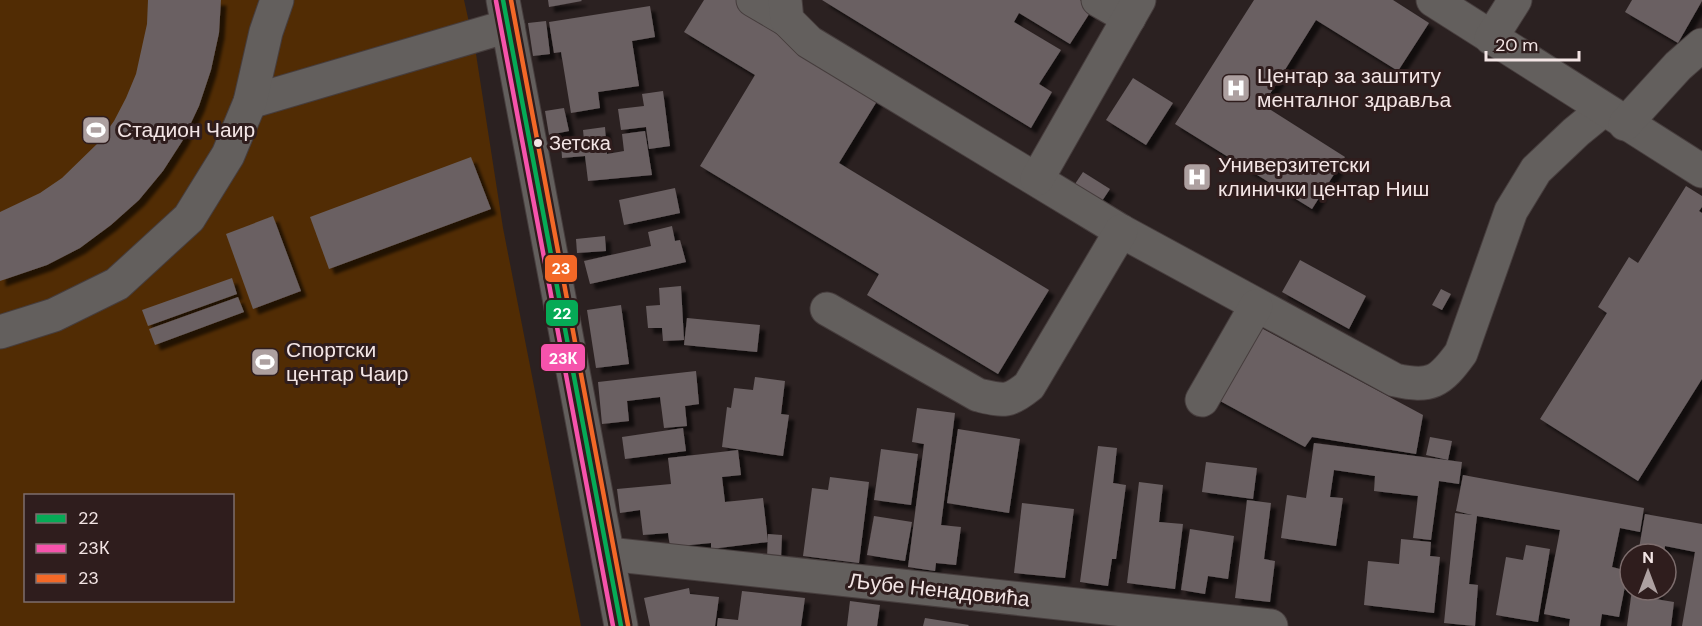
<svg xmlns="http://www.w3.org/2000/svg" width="1702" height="626" font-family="'DM Sans',sans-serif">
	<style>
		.green { fill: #512c04; fill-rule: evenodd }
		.building { fill: #6a6062; filter: url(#shadow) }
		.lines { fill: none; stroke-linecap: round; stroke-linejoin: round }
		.minor-casing { stroke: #463d3d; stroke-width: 35 }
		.minor { stroke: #635f5d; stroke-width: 33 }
		.bus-1-casing { stroke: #2f1d1d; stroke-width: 9 }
		.bus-2-casing { stroke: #2f1d1d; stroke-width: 9 }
		.bus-3-casing { stroke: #2f1d1d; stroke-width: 9 }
		.bus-1 { stroke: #06aa56; stroke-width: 4.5 }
		.bus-2 { stroke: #f653ac; stroke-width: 4.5 }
		.bus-3 { stroke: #f36827; stroke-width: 4.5 }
		.bus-dot { fill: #f3e5e5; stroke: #2f1d1d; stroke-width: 2 }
		.labels { text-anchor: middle; stroke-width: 6; stroke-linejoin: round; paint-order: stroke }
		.bus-label { font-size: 20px; fill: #f3e5e5; stroke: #2f1d1d; text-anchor: start }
		.poi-label { font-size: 21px; fill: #f3e5e5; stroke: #2f1d1d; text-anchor: start }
		.street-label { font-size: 21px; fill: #f3e5e5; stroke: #2f1d1d }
		.line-badge { stroke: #2f1d1d; stroke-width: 2 }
		.badge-label { font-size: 16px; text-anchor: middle; font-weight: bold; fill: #fff }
	</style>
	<defs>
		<filter id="shadow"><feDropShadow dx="5.5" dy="5.5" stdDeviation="1.5" flood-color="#0009"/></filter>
	</defs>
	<rect width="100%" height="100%" fill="#2b2121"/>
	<!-- green -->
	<path class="green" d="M0 0H464L476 54 503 228 581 626H0ZM26 496H232V600H26Z"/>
	<!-- building -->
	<g class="building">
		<path d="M148 0H221L219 33 211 70 199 106 183 140 163 171 139 200 111 225 80 248 47 265 0 281V212L40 193 62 178 99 142 114 121 126 98 136 74 147 24Z"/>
		<path d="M548 0H581L582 1 549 7Z"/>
		<path d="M704 0H738L784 28 779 36 879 98 839 163 1049 290 998 374 867 295 879 274 700 166 755 75 684 32Z"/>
		<path d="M822 0H1080L1093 8 1070 44 1019 13 1014 22 1061 50 1039 84 1052 92 1031 128Z"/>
		<path d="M1254 0H1393L1429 23 1398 71 1316 20 1263 105 1345 157 1312 209 1175 124Z"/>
		<path d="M1632 0H1702V1L1678 43 1625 12Z"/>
		<path d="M650 6 655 37 632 41 639 86 598 92 600 108 571 113 561 52 554 53 549 22Z"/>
		<path d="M546 21 550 54 533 56 528 23Z"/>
		<path d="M1133 78 1173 103 1146 145 1106 120Z"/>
		<path d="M663 91 670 146 649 149 646 127 621 130 618 109 644 106 642 94Z"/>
		<path d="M564 108 569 131 549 135 545 111Z"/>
		<path d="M605 127 607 154 624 151 622 134 645 131 652 175 588 181 585 156 562 158 561 142 584 140 583 130Z"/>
		<path d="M471 157 491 209 329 269 310 217Z"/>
		<path d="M1083 172 1110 189 1102 201 1075 184Z"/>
		<path d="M1686 186 1702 196V207L1699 211 1702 213V379L1638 481 1540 419 1607 313 1598 307 1629 257 1638 263Z"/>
		<path d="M675 188 680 213 624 225 619 200Z"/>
		<path d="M273 216 301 291 253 309 226 234Z"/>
		<path d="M672 226 675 241 680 240 686 262 590 284 584 261 651 246 648 232Z"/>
		<path d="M605 236 606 251 577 253 576 239Z"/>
		<path d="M1300 260 1366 296 1349 329 1282 292Z"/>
		<path d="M232 278 237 294 148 326 142 310Z"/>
		<path d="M681 286 684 340 663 341 662 328H648L646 306 660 305 659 288Z"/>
		<path d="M1441 289 1451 294 1442 310 1432 305Z"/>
		<path d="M238 297 244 312 155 345 149 329Z"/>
		<path d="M621 305 629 364 596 368 587 310Z"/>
		<path d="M687 318 760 325 757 352 684 345Z"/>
		<path d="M1250 322 1423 415 1416 454 1312 437 1305 447 1209 395Z"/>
		<path d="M696 371 699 404 685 406 687 426 664 428 660 397 627 401 629 421 602 424 598 382Z"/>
		<path d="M755 377 785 381 781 414 789 415 783 456 722 447 727 407 731 408 734 388 753 390Z"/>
		<path d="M917 408 955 413 941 525 961 527 956 565 936 563 935 571 908 567 924 444 912 442Z"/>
		<path d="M683 428 686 451 625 459 622 437Z"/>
		<path d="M958 429 1020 439 1009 513 947 503Z"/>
		<path d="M1430 437 1452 441 1448 460 1426 455Z"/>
		<path d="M1314 443 1462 462 1459 484 1439 481 1431 540 1413 538 1418 496 1374 491 1375 476 1334 470 1330 497 1343 498 1336 546 1281 538 1287 495 1306 498Z"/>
		<path d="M1098 446 1117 448 1113 483 1126 485 1116 559H1112L1108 586 1080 582Z"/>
		<path d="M881 449 918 454 911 505 874 500Z"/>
		<path d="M738 450 741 475 722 477 725 502 763 498 768 542 711 549V543L670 547 668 533 643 535 640 510 620 513 617 489 671 484 668 458Z"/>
		<path d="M1206 462 1257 468 1253 499 1202 492Z"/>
		<path d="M1463 475 1644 508 1640 532 1620 528 1612 567 1628 571 1619 617 1602 614 1600 626H1569L1570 619 1544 614 1560 530 1477 516 1469 584 1478 585 1475 626 1444 623 1455 513 1472 515 1456 511Z"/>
		<path d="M830 477 869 482 859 563 803 556 812 488 828 490Z"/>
		<path d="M1139 482 1163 485 1159 522 1183 524 1175 589 1127 583Z"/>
		<path d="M1247 500 1271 503 1264 559 1275 561 1270 602 1235 598Z"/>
		<path d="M1022 503 1074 509 1065 578 1014 573Z"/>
		<path d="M1645 514 1702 524V626H1682L1695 552 1665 546 1664 554H1638Z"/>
		<path d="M874 516 912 522 905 561 867 555Z"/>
		<path d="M1190 529 1234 536 1228 579 1208 576 1205 594 1181 590Z"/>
		<path d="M768 534 782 535 781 559 767 558Z"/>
		<path d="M1401 539 1431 542 1430 556 1440 557 1434 613 1364 605 1368 561 1399 564Z"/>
		<path d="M1526 545 1550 549 1538 622 1496 615 1506 557 1523 560Z"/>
		<path d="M689 588 690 594 719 597 715 626H650L644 598Z"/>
		<path d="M1632 590H1658L1656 598 1643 597 1674 602 1671 626H1627Z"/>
		<path d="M742 591 805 598 801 626H717L718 618 738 620Z"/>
		<path d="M850 601 880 605 877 626H847Z"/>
		<path d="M925 618 969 625 968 626H923Z"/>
	</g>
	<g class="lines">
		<!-- minor casing -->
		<g class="minor-casing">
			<g id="minor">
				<path d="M503 0 621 626"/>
				<path d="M753 0 787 20"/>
				<path d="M785 0 787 20 809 42 1121 231 1395 380C1431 388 1440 382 1461 353L1511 211 1536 170 1576 132 1603 110"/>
				<path d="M1098 0 1129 18"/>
				<path d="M1433 0 1702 171"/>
				<path d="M1491 38 1515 0"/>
				<path d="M250 102 508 26"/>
				<path d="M1625 124 1678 66 1702 45"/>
				<path d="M1037 179 1139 0"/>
				<path d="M827 309 978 395C1004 401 1008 403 1029 386L1121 231"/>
				<path d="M0 332 54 315 117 284 189 218 228 155 250 102 266 32 277 0"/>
				<path d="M1202 400 1256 306"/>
				<path d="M608 554 1271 626"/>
			</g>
		</g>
		<!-- minor -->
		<use href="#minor" class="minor"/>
		<!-- bus-1 casing -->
		<g class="bus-1-casing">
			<path id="bus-1" d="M503 0 621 626"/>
		</g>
		<!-- bus-2 casing -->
		<g class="bus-2-casing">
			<path id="bus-2" d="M496 1 613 626"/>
		</g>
		<!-- bus-3 casing -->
		<g class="bus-3-casing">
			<path id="bus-3" d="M511 0 628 625"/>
		</g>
		<!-- bus-1 -->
		<use href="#bus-1" class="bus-1"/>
		<!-- bus-2 -->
		<use href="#bus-2" class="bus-2"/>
		<!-- bus-3 -->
		<use href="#bus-3" class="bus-3"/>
	</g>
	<!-- icons -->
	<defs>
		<g id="hospital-square" transform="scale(1.5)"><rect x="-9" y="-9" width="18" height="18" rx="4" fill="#ada0a0" stroke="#2f1d1d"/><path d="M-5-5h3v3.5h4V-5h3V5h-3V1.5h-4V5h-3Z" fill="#fff"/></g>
		<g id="stadium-square" transform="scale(1.5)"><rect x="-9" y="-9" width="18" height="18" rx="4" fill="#ada0a0" stroke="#2f1d1d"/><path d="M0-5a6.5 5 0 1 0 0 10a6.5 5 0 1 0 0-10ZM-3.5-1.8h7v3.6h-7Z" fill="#fff"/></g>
	</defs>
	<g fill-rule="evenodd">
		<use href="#hospital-square" x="1236" y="88"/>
		<use href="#stadium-square" x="96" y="130"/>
		<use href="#hospital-square" x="1197" y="177"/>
		<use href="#stadium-square" x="265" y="362"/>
	</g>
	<!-- markers -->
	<circle class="bus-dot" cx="538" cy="143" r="5"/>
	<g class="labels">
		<!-- bus labels -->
		<g class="bus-label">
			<text x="549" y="150">Зетска</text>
		</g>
		<!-- poi labels -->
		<g class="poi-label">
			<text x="1257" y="83">Центар за заштиту<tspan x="1257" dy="24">менталног здравља</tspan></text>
			<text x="117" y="137">Стадион Чаир</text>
			<text x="1218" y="172">Универзитетски<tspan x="1218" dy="24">клинички центар Ниш</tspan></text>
			<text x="286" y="357">Спортски<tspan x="286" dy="24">центар Чаир</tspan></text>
		</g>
		<!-- street labels -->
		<g class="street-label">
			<text transform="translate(939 590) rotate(6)" y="7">Љубе Ненадовића</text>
		</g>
	</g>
	<g class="line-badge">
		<rect x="544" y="254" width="34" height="29" rx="6" fill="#f36827"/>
		<rect x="545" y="299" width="34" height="28" rx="6" fill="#06aa56"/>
		<rect x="540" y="343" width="46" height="29" rx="6" fill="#f653ac"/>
	</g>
	<g class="badge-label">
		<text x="561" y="274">23</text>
		<text x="562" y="319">22</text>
		<text x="563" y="364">23К</text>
	</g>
	<!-- legend -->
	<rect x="24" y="494" width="210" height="108" fill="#2f1d1d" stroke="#7d6d6d" stroke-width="1.5"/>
	<rect x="36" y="514" width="30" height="9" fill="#06aa56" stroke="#7d6d6d" stroke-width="1.5"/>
	<text x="78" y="524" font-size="18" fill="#f3e5e5">22</text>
	<rect x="36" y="544" width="30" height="9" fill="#f653ac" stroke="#7d6d6d" stroke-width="1.5"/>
	<text x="78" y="554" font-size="18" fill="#f3e5e5">23К</text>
	<rect x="36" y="574" width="30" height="9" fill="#f36827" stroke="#7d6d6d" stroke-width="1.5"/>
	<text x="78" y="584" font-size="18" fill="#f3e5e5">23</text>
	<!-- north arrow -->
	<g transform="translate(1648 572)"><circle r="28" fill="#2f1d1d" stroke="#7d6d6d" stroke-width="1.5"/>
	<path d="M0-4.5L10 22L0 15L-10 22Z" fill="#ada0a0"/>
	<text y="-9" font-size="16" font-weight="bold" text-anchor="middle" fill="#f3e5e5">N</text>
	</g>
	<!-- scale -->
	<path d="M1486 51v9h93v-9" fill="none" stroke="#f3e5e5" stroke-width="3"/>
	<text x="1495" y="51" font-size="18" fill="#f3e5e5" stroke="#2f1d1d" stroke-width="4.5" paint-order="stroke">20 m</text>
</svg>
